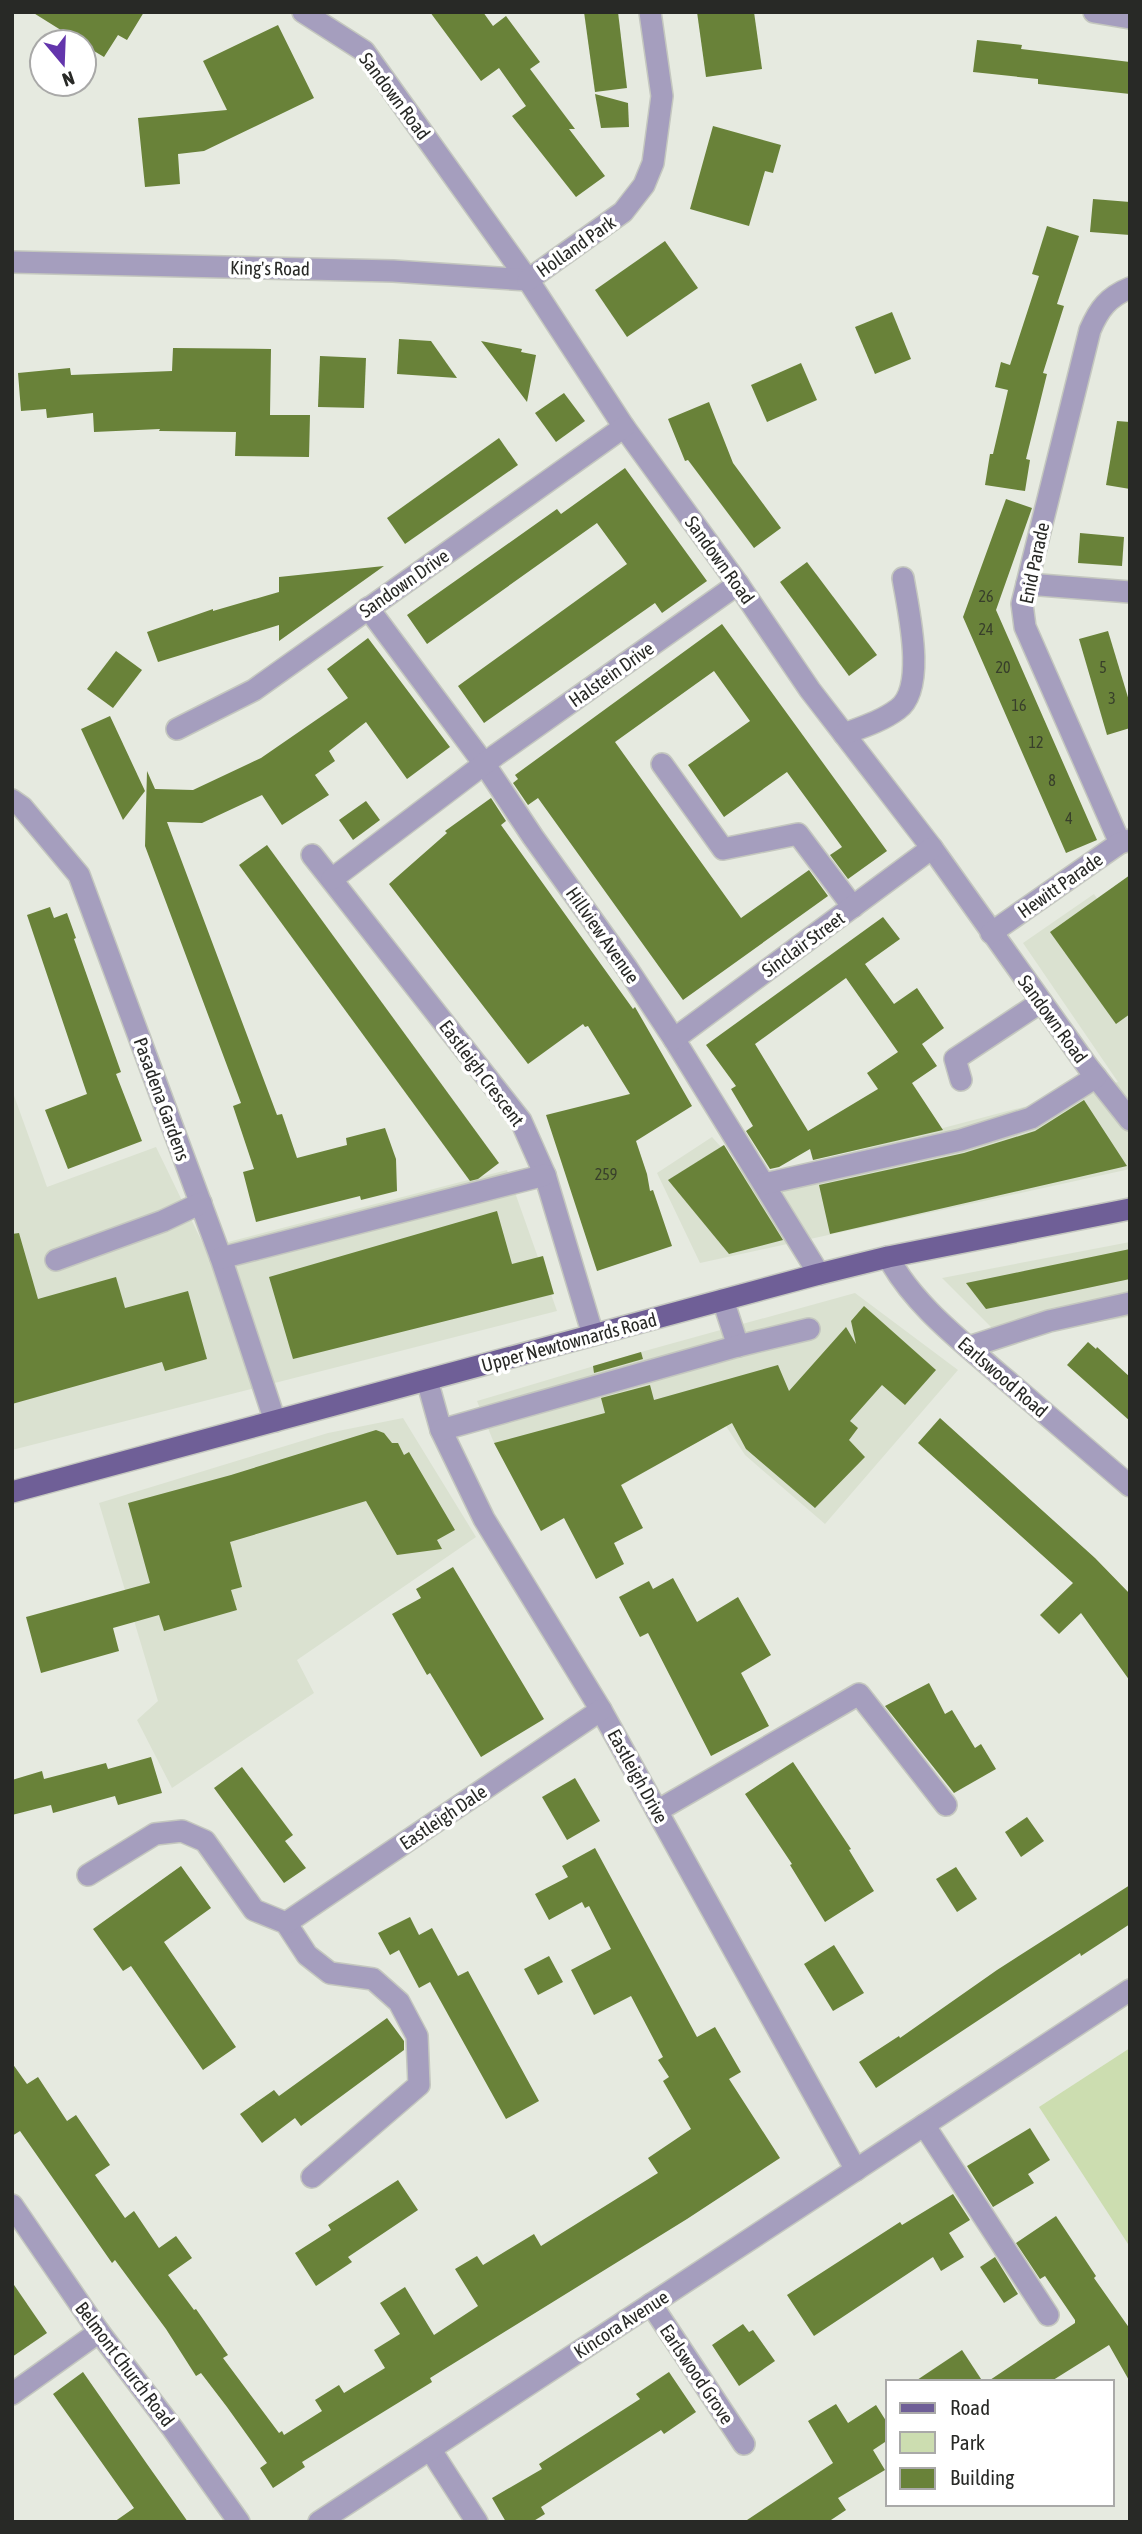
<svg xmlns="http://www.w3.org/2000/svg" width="1142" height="2534" font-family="'Asap Condensed',sans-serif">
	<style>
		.built { fill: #dae1d0 }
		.green { fill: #ccddb0 }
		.building { fill: #698239; fill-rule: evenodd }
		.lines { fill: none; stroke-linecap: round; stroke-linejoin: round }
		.minor-casing { stroke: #c4c7bf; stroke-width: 24 }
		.major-casing { stroke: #c4c7bf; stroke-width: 24 }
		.minor { stroke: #a59ebe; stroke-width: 21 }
		.major { stroke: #6f5f97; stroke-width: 21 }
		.labels { text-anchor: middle; stroke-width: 7; stroke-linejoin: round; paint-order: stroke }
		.number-label { font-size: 16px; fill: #383f2b }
		.street-label { font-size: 19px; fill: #282926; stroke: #fff }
	</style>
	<rect width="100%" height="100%" fill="#e6eae0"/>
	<!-- built -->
	<g class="built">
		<path d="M1094 894 1130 947V1169L700 1263 657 1173 712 1137 750 1179 1118 1082 1023 943Z"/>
		<path d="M12 1090 47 1187 156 1147 205 1248 507 1170 557 1311 12 1450Z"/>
		<path d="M1130 1242V1317L1001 1337 942 1278Z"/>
		<path d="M855 1293 958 1370 825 1524 745 1455 726 1426 541 1531 494 1443 477 1401 641 1352Z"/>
		<path d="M403 1418 476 1537 297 1660 314 1693 172 1788 137 1720 158 1701 99 1503 328 1433Z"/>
	</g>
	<!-- green -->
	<path class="green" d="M1130 2048V2247L1039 2107Z"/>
	<!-- building -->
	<g class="building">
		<path d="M32 12H144L127 40 118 35 104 57 84 45V42H80Z"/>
		<path d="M430 12H483L493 26 506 16 540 62 530 69 575 129H569L605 176 576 197 512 116 526 106 499 68 481 81Z"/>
		<path d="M584 12H618L627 88 595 92Z"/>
		<path d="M697 12H754L762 69 706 77Z"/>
		<path d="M278 25 314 98 204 151 178 154 180 184 145 187 138 118 227 110 203 61Z"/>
		<path d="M977 40 1022 45 1021 49 1130 62V94L1038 84V79L973 72Z"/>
		<path d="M595 94 628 103 629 127 601 128Z"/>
		<path d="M713 126 781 145 773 173 765 171 749 226 690 209Z"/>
		<path d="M1093 199 1130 202V235L1090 232Z"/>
		<path d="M1047 226 1079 236 1057 304 1064 306 1043 373 1047 374 1026 459 1030 460 1025 491 985 485 990 454H993L1008 390 995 387 1001 362 1010 365 1039 276 1032 274Z"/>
		<path d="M665 241 698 288 627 337 595 290Z"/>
		<path d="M892 312 911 359 875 374 855 327Z"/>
		<path d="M399 339 431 341 457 378 397 374Z"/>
		<path d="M481 341 522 349 521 352 536 355 527 402Z"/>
		<path d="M173 348 271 349 270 415H310L309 457 235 456 236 432 159 431 160 429 94 432 93 413 47 418 46 409 21 411 18 373 70 368 71 375 172 371Z"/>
		<path d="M320 356 366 358 364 408 318 407Z"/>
		<path d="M801 363 817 400 767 422 751 385Z"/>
		<path d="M564 393 585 421 556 442 535 413Z"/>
		<path d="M709 402 733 463 781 528 754 548 688 460 685 461 668 419Z"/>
		<path d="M1117 421 1130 422V489L1106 485Z"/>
		<path d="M499 438 518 465 405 544 387 518Z"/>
		<path d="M625 468 707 581 662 613 655 603 484 723 458 686 627 564 597 523 427 644 407 615 557 509 561 514Z"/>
		<path d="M1006 499 1032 508 996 610 1097 840 1066 853 963 617Z"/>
		<path d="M1080 533 1124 537 1122 566 1078 563Z"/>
		<path d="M807 562 877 655 849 676 780 582Z"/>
		<path d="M384 566 279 641V625L158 662 147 632 213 609V611L279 592V577Z"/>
		<path d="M722 624 887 851 848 879 830 855 842 847 787 772 724 817 688 765 750 721 714 671 615 742 741 918 809 870 828 896 683 1000 538 798 528 805 513 783 518 779 515 775Z"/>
		<path d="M1108 631 1130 704V728L1107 735 1079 639Z"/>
		<path d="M368 638 450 747 407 779 366 722 329 751 335 761 315 775 329 795 282 825 262 795 202 823 167 822 277 1115 282 1114 297 1158 347 1145 346 1138 385 1128 396 1159 397 1191 361 1200 360 1196 256 1222 243 1172 254 1169 233 1106 241 1103 145 846 147 771 155 789 193 790 261 758 348 698 327 669Z"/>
		<path d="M116 651 142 670 113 708 87 689Z"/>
		<path d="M110 716 145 791 123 820 81 729Z"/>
		<path d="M491 798 506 821 501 825 633 1009 635 1007 692 1106 636 1141 647 1174 650 1191 653 1190 672 1246 597 1271 546 1115 630 1094 588 1026 585 1027 583 1024 528 1064 389 884 447 833 445 831Z"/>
		<path d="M366 801 380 820 353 840 339 820Z"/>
		<path d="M267 845 499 1163 478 1179 470 1181 239 865Z"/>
		<path d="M1130 875V1014L1116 1024 1050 932Z"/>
		<path d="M50 907 54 918 67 913 76 938 74 939 121 1072 116 1074 142 1141 68 1169 45 1110 87 1094 27 915Z"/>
		<path d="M883 917 900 939 865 964 894 1004 917 988 944 1028 922 1044 937 1066 912 1083 943 1130 813 1160 810 1149 779 1167 770 1169 746 1131 753 1126 731 1089 736 1086 706 1045ZM846 978 898 1052 867 1073 878 1089 808 1131 755 1044Z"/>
		<path d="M1084 1100 1127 1166 830 1234 819 1185 964 1153 1035 1131Z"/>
		<path d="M724 1145 783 1240 729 1254 668 1180Z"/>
		<path d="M497 1211 512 1264 543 1256 554 1294 293 1359 269 1277Z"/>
		<path d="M19 1233 38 1299 116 1277 125 1308 188 1291 207 1359 165 1371 162 1362 12 1404V1234Z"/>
		<path d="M1130 1249V1279L1045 1297 986 1309 966 1283Z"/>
		<path d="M864 1306 936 1370 905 1405 882 1385 850 1421 858 1428 849 1440 865 1457 815 1508 746 1449 732 1423 621 1485 643 1528 614 1543 624 1564 596 1579 564 1518 541 1531 494 1443 605 1413 601 1398 650 1385 654 1400 778 1365 789 1391 846 1327 856 1344 851 1321Z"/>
		<path d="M1088 1342 1096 1349 1097 1347 1130 1377V1421L1067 1365Z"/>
		<path d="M641 1352 643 1359 594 1373 593 1366Z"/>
		<path d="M940 1418 1095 1558 1130 1594V1681L1081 1613 1059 1634 1040 1615 1073 1583 918 1443Z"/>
		<path d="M376 1430 384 1433 392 1443H398L404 1455 409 1452 455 1530 437 1540 442 1549 397 1555 366 1501 230 1542 242 1587 231 1590 237 1610 164 1631 159 1615 113 1628 119 1651 41 1673 26 1617 150 1583 128 1503 231 1475Z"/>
		<path d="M453 1567 544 1719 481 1757 430 1673 427 1675 392 1614 421 1598 416 1589Z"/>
		<path d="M673 1578 697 1622 738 1597 771 1655 741 1673 769 1726 711 1756 648 1633 640 1637 619 1597 649 1581 653 1589Z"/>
		<path d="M929 1683 945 1714 952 1710 975 1748 981 1744 996 1769 954 1793 885 1706Z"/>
		<path d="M151 1757 162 1793 118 1805 115 1796 53 1813 51 1805 12 1815V1780L42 1771 44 1779 106 1763 108 1769Z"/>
		<path d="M793 1762 851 1849 849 1850 874 1891 825 1922 790 1865 792 1864 745 1794Z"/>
		<path d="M242 1767 293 1835 285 1841 306 1868 284 1883 214 1788Z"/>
		<path d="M575 1778 600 1821 567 1840 542 1797Z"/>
		<path d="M1027 1817 1044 1841 1021 1857 1005 1832Z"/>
		<path d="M595 1848 697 2037 715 2027 741 2072 729 2079 780 2158 687 2219 430 2378 432 2382 302 2462 305 2467 273 2488 260 2468 267 2463 227 2407 201 2373 196 2376 166 2329 115 2260 112 2263 20 2131 12 2136V2063L27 2084 38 2077 67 2121 76 2115 110 2165 95 2175 125 2218 134 2211 159 2248 176 2236 192 2258 168 2275 194 2310 196 2309 228 2355 223 2358 279 2433 282 2431 284 2435 322 2411 315 2400 339 2385 344 2393 385 2368 374 2350 400 2334 380 2303 405 2287 434 2335 478 2306 455 2269 477 2256 483 2265 534 2234 541 2246 658 2173 648 2158 691 2129 663 2081 669 2077 658 2060 663 2057 631 1996 594 2015 571 1970 611 1949 589 1906 585 1908 582 1902 549 1920 535 1894 568 1877 562 1866Z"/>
		<path d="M181 1866 211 1908 164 1942 236 2047 203 2070 131 1966 123 1971 93 1929Z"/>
		<path d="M956 1867 977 1899 957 1912 936 1879Z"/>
		<path d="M1130 1885V1924L1081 1956 1080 1953 876 2088 859 2062 899 2036 900 2038 997 1970Z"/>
		<path d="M410 1917 419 1935 432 1928 458 1976 468 1971 539 2101 506 2119 430 1982 419 1988 399 1950 390 1955 378 1933Z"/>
		<path d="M834 1945 864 1993 833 2011 804 1964Z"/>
		<path d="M549 1956 563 1982 538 1995 524 1969Z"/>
		<path d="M387 2018 404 2041V2050L301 2126 295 2118 262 2143 240 2114 274 2090 279 2096Z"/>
		<path d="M1030 2128 1050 2160 1028 2174 1034 2183 993 2207 967 2166Z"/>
		<path d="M398 2180 418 2210 348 2257 352 2262 316 2286 295 2253 331 2230 328 2225Z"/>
		<path d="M953 2194 970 2220 949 2233 964 2257 941 2271 933 2257 814 2336 787 2295 900 2222 902 2225Z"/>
		<path d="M1056 2216 1096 2276 1094 2278 1130 2329V2382L1109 2345 1050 2382H987L1075 2323V2320L1045 2276 1040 2279 1016 2243Z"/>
		<path d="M995 2257 1018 2294 1004 2303 980 2267Z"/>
		<path d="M12 2282 47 2333 12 2357Z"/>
		<path d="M743 2324 749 2332 753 2330 775 2361 739 2386 712 2345Z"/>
		<path d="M962 2350 983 2382H914Z"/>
		<path d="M83 2372 147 2464 188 2522H114L134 2508 53 2394Z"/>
		<path d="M669 2372 696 2412 664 2434 661 2430 541 2507 545 2514 532 2522H506L492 2498 542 2469 539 2464 640 2399 636 2394Z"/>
		<path d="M836 2404 848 2423 876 2405 888 2424V2440L873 2450 885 2470 838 2498 846 2510 828 2522H744L833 2463 808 2421Z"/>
	</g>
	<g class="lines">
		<!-- minor casing -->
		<g class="minor-casing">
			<g id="minor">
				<path d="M303 12 364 51 528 280 624 427 738 584 810 690 932 848 1088 1067 1130 1120"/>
				<path d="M1094 12 1130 18"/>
				<path d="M12 262 393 271 528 280"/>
				<path d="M528 280 623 212 644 185 653 163 662 96 650 12"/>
				<path d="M1027 584 1130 592"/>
				<path d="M368 608 485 765 533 837 627 968 674 1039 819 1274"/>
				<path d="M177 729 254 690 624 427"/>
				<path d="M844 734C863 727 882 721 898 709 927 688 908 609 903 578"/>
				<path d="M662 764 723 849 798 834 853 907"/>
				<path d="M12 800 22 807 79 875 221 1258 275 1421"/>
				<path d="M1120 843 1025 627 1022 604 1090 330C1099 309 1108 297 1130 288"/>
				<path d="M312 855 521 1121 545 1175 593 1335"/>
				<path d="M332 879 496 755 738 584"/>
				<path d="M991 933 1120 843 1130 840"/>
				<path d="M674 1039 932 848"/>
				<path d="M961 1080 955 1059 1041 1002"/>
				<path d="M764 1184 961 1140 1031 1118 1096 1077"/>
				<path d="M888 1257C913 1304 959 1339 999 1374 1043 1411 1086 1449 1130 1486"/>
				<path d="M221 1258 545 1175"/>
				<path d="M56 1260 163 1221 201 1203"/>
				<path d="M723 1300 738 1346"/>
				<path d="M969 1347 1049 1321 1130 1303"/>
				<path d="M427 1380 441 1430 484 1519 601 1710 856 2170"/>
				<path d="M441 1430 738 1346 809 1329"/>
				<path d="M657 1811 859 1694 946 1805"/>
				<path d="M88 1875 155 1834 182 1831 205 1841 254 1910 286 1923 307 1955 330 1973 373 1979 399 2002 417 2036 419 2085 312 2177"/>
				<path d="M286 1923 601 1710"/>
				<path d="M924 2125 1048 2315"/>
				<path d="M12 2205 99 2332 173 2429 239 2522"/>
				<path d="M651 2304 744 2444"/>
				<path d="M12 2394 99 2332"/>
				<path d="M430 2449 477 2522"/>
				<path d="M319 2522 1130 1990"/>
			</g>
		</g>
		<!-- major casing -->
		<g class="major-casing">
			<path id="major" d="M12 1492 819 1274 888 1257 1130 1209"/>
		</g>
		<!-- minor -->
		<use href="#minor" class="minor"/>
		<!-- major -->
		<use href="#major" class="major"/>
	</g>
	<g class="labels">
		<!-- number labels -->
		<g class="number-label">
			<text x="986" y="602">26</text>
			<text x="986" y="635">24</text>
			<text x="1003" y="673">20</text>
			<text x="1103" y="673">5</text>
			<text x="1112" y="704">3</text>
			<text x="1019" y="711">16</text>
			<text x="1036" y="748">12</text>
			<text x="1052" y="786">8</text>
			<text x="1069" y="824">4</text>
			<text x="606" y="1180">259</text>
		</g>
		<!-- street labels -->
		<g class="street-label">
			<text transform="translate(395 96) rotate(53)" y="7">Sandown Road</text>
			<text transform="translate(576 246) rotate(-35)" y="7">Holland Park</text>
			<text transform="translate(270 268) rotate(1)" y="7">King's Road</text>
			<text transform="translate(720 560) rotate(54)" y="7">Sandown Road</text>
			<text transform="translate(1034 563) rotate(-78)" y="7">Enid Parade</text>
			<text transform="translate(404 583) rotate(-35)" y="7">Sandown Drive</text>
			<text transform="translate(611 674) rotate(-35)" y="7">Halstein Drive</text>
			<text transform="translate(1060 885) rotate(-35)" y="7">Hewitt Parade</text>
			<text transform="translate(603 935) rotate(55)" y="7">Hillview Avenue</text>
			<text transform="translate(803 944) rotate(-36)" y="7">Sinclair Street</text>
			<text transform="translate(1053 1019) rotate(54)" y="7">Sandown Road</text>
			<text transform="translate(482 1073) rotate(53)" y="7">Eastleigh Crescent</text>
			<text transform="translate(162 1099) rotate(70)" y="7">Pasadena Gardens</text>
			<text transform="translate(569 1342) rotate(-15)" y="7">Upper Newtownards Road</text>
			<text transform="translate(1003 1377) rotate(41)" y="7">Earlswood Road</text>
			<text transform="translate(638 1776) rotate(61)" y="7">Eastleigh Drive</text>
			<text transform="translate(443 1817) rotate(-34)" y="7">Eastleigh Dale</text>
			<text transform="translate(621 2324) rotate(-33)" y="7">Kincora Avenue</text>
			<text transform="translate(125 2364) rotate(53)" y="7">Belmont Church Road</text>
			<text transform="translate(697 2374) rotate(56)" y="7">Earlswood Grove</text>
		</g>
	</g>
	<!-- border -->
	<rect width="1142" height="2534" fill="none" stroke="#282926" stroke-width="28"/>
	<!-- legend -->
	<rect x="886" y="2380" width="228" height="126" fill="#ffffff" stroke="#a9a9a8" stroke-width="2"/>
	<rect x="900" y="2403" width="35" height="10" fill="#6f5f97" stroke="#a9a9a8" stroke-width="2"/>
	<text x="950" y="2415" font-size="21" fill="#282926">Road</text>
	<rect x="900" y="2432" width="35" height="21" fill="#ccddb0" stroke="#a9a9a8" stroke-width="2"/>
	<text x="950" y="2450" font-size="21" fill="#282926">Park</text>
	<rect x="900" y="2468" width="35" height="21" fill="#698239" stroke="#a9a9a8" stroke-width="2"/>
	<text x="950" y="2485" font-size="21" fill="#282926">Building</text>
	<!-- north arrow -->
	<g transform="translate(63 63) rotate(161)"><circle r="33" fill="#ffffff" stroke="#a9a9a8" stroke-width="2"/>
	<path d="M0-5L12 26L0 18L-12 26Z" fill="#6335ac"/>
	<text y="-10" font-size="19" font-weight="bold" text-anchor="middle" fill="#282926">N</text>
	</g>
</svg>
